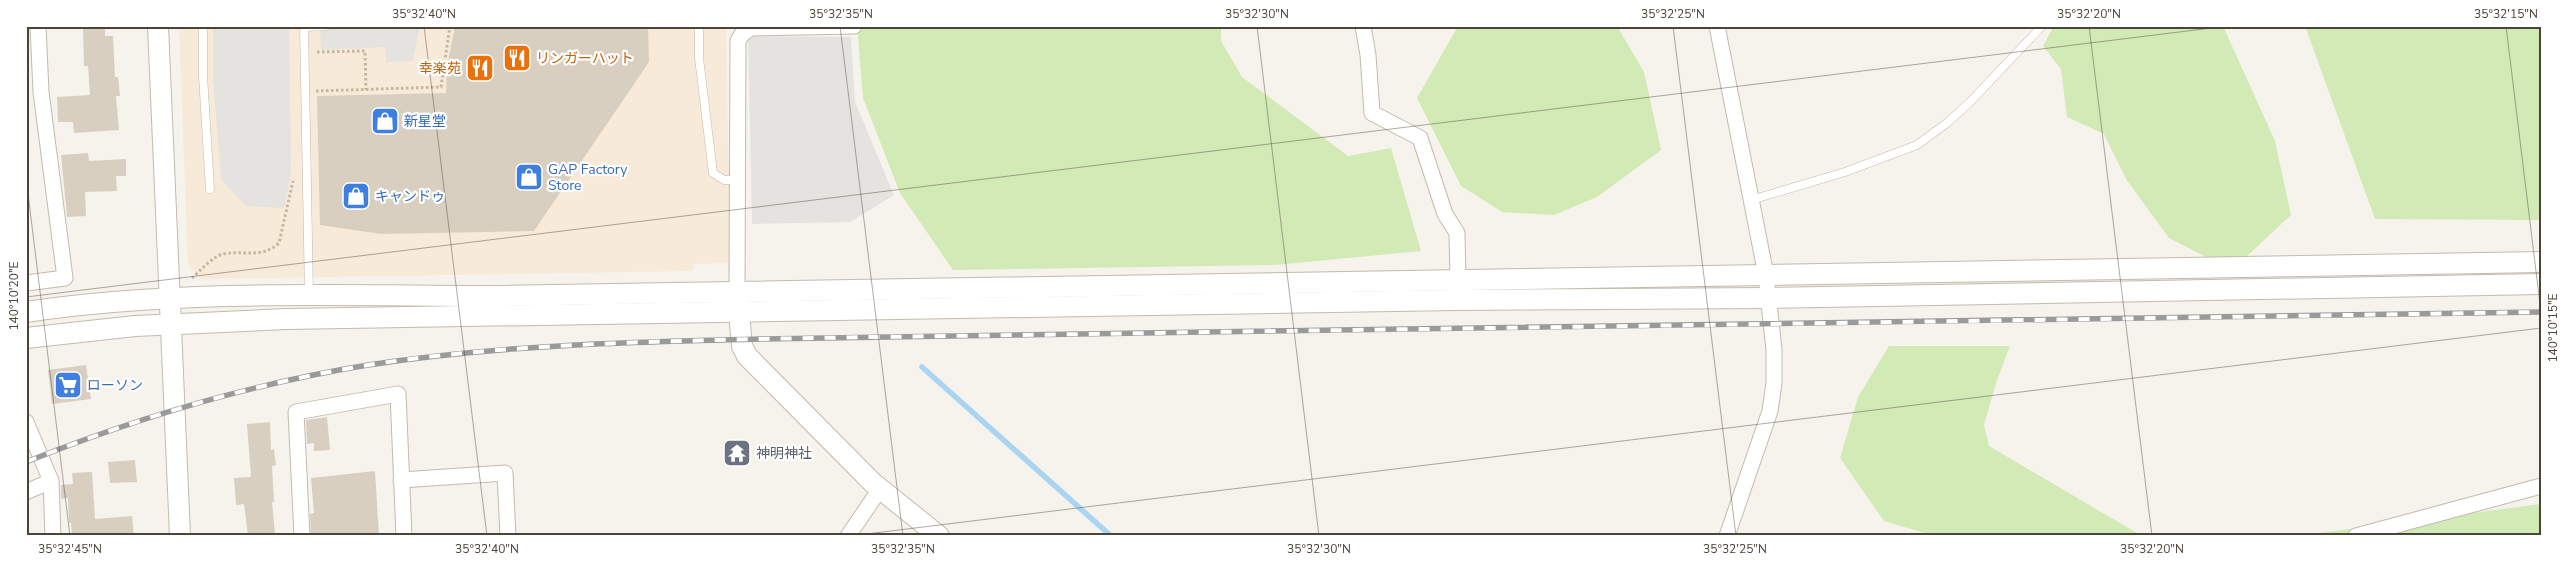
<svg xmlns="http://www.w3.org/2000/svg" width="2567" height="562" font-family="'Nunito Sans','Noto Sans JP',sans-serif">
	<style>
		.commercial { fill: #f7ead8 }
		.green { fill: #d2eab5 }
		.parking { fill: #e5e3e0 }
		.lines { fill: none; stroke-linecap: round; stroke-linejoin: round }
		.stream { stroke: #a9d4f2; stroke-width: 5.5 }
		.building { fill: #d8cfc1 }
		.service-casing { stroke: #c2bbae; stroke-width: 9 }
		.minor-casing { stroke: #c2bbae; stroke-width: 17 }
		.tertiary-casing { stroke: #c2bbae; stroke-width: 22 }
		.path { stroke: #c4b79f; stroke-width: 3; stroke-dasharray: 2.5 2.5; stroke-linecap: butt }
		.service { stroke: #fff; stroke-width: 8 }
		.minor { stroke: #fff; stroke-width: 15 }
		.tertiary { stroke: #fff; stroke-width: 20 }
		.rail-casing { stroke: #9a9a9a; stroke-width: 5.5 }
		.rail { stroke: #fff; stroke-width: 4; stroke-dasharray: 11; stroke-linecap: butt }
		.ticks { fill: none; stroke: #4b4439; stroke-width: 1; stroke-opacity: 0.45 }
		.labels { text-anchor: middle; stroke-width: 4.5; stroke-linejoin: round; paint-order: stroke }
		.food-label { font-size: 14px; fill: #c56008; stroke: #fff; text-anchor: start }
		.shop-label { font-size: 14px; fill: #366cbe; stroke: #fff; text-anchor: start }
		.worship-label { font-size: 14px; fill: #5b616d; stroke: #fff; text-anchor: start }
		.neatline { fill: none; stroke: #4b4439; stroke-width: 2 }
		.ticks-label { font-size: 12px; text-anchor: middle; fill: #4b4439 }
	</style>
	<rect width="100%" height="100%" fill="#f6f3ec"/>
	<!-- commercial -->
	<path class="commercial" d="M179 26H726L730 263 693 264V271L201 279 188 264Z"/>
	<!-- green -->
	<g class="green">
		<path d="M857 26H1221V41L1242 77 1348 156 1391 148 1421 251 1275 265 953 270 900 193 863 98Z"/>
		<path d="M1458 26H1617L1644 72 1661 150 1597 197 1554 215 1502 212 1461 186 1417 98Z"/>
		<path d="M2054 26H2223L2275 141 2291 215 2246 257 2214 261 2169 238 2126 179 2104 134 2067 117 2061 69 2043 46Z"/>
		<path d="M2305 26H2541V220L2375 219Z"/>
		<path d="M1889 346H2010L1996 383 1984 425 1989 446 2142 536H1935L1884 521 1840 458 1858 397Z"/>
		<path d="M2541 504V536H2296Z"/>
	</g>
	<!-- parking -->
	<g class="parking">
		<path d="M213 26H289L291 172 284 208 246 206 221 180 213 77Z"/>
		<path d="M320 26H420L413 61 386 62 385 47 321 50Z"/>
		<path d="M748 36 851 37 855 102 894 195 850 222 752 224Z"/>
	</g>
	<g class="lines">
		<!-- stream -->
		<path class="stream" d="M922 367 1111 536"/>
	</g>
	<!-- building -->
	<g class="building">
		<path d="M455 26H648L649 62 534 231 381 234 320 225 317 96 446 93 447 66Z"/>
		<path d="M105 27V36H113L115 77H118L120 96H116L119 130 74 133 73 122H58L57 97 90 95 88 66H84L83 28Z"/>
		<path d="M88 153 89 161 126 159V176H116L117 191 85 192 86 216 67 217 61 155Z"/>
		<path d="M86 365 91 399 52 404 48 370Z"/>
		<path d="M327 417 330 450 314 451V443L307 444 306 420Z"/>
		<path d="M270 422 271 450 274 449 276 465 272 466 274 502H272L275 534 248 536 244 504 236 505 234 478 251 477 247 424Z"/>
		<path d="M135 460 137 482 110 483 108 462Z"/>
		<path d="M375 471 379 536H311L310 514 314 513 311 478Z"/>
		<path d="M92 472 95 519 132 516 134 536H72L71 523H69L68 498 61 499V485L73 484 72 473Z"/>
	</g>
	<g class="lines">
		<!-- service casing -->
		<g class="service-casing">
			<g id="service">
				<path d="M203 26V76L210 189"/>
				<path d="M304 26 309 294"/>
				<path d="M699 26V58L713 173 724 180H738"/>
				<path d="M304 27 326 26"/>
				<path d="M1751 200 1845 172 1917 145 1947 123 1971 101 2042 26"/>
			</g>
		</g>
		<!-- minor casing -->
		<g class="minor-casing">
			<g id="minor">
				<path d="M1363 26 1368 55 1372 113 1420 138 1445 214 1457 233 1458 280"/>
				<path d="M1717 26 1766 275 1774 350V383L1770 411 1727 536"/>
				<path d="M26 283 65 278 41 92 38 26"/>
				<path d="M737 291 738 41 742 34 751 28 854 26"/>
				<path d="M26 422 51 481 53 536"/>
				<path d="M401 480 505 473 508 536"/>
				<path d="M26 492 51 481"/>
				<path d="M302 536 296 412 398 394 404 536"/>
				<path d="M848 536 880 489"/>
				<path d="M2356 536 2541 486"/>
			</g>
		</g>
		<!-- tertiary casing -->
		<g class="tertiary-casing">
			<g id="tertiary">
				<path d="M158 26 180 536"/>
				<path d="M738 301 742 346 747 356 873 483 939 536"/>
				<path d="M26 312C182 289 342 296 499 296L2541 262"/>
				<path d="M26 338 135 326 286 319 1456 300 1770 298 2541 284"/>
			</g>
		</g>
		<!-- path -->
		<g class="path">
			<path d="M317 52 365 51 366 90"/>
			<path d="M316 91 441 87 450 26"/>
			<path d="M192 278C200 271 213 256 223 254 243 250 262 259 279 243L293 181"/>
		</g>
		<!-- service -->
		<use href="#service" class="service"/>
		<!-- minor -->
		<use href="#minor" class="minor"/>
		<!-- tertiary -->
		<use href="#tertiary" class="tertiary"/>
		<!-- rail casing -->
		<g class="rail-casing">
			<path id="rail" d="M26 462C136 418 251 384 368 365 498 345 630 342 761 339 909 336 1058 335 1206 332 1651 326 2096 319 2541 312"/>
		</g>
		<!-- rail -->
		<use href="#rail" class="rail"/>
	</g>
	<!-- ticks -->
	<path class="ticks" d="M424 26 487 536M840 26 903 536M1257 26 1319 536M1673 26 1736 536M2089 26 2152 536M2506 26 2541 312M26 177 70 536M26 297 2228 26M850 536 2541 328"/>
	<!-- icons -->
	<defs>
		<g id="restaurant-square" transform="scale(1.4375)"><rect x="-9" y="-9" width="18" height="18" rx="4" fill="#e8710a" stroke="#fff"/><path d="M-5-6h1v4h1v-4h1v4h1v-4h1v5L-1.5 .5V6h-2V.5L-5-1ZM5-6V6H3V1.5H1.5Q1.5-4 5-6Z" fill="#fff"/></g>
		<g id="shop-square" transform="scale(1.4375)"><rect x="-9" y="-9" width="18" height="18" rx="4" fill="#3f7fe0" stroke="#fff"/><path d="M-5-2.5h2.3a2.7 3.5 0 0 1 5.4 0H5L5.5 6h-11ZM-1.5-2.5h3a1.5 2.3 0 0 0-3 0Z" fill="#fff"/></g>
		<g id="supermarket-square" transform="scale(1.4375)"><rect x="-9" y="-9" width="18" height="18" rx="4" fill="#3f7fe0" stroke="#fff"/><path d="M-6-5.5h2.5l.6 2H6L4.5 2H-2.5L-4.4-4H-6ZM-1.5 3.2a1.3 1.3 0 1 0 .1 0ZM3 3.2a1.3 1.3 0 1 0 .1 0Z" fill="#fff"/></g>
		<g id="temple-square" transform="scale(1.4375)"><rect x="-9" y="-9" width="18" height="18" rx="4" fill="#6b7280" stroke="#fff"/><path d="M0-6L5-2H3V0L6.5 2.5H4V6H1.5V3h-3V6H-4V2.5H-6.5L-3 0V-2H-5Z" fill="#fff"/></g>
	</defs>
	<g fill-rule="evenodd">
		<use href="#restaurant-square" x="517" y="58"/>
		<use href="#restaurant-square" x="480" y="68"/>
		<use href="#shop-square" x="385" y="121"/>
		<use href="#shop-square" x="529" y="177"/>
		<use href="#shop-square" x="356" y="196"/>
		<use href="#supermarket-square" x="68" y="385"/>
		<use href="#temple-square" x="737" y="453"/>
	</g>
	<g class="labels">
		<!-- food labels -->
		<g class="food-label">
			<text x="536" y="63">リンガーハット</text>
			<text x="461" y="73" text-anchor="end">幸楽苑</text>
		</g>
		<!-- shop labels -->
		<g class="shop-label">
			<text x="404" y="126">新星堂</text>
			<text x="548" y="174">GAP Factory<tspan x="548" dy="16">Store</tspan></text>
			<text x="375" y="201">キャンドゥ</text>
			<text x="87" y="390">ローソン</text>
		</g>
		<!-- worship labels -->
		<g class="worship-label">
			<text x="756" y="458">神明神社</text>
		</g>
	</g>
	<!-- border -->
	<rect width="2567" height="562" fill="none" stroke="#ffffff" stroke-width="55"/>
	<rect x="28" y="28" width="2512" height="506" class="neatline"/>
	<g class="ticks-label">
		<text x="424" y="18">35°32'40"N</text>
		<text x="841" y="18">35°32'35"N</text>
		<text x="1257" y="18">35°32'30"N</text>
		<text x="1673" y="18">35°32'25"N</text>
		<text x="2089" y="18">35°32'20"N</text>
		<text x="2506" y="18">35°32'15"N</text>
		<text transform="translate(14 296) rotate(-90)" y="4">140°10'20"E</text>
		<text transform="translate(2553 328) rotate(-90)" y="4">140°10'15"E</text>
		<text x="70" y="553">35°32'45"N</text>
		<text x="487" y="553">35°32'40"N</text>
		<text x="903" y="553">35°32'35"N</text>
		<text x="1319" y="553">35°32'30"N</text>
		<text x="1735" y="553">35°32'25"N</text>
		<text x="2152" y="553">35°32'20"N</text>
	</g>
</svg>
